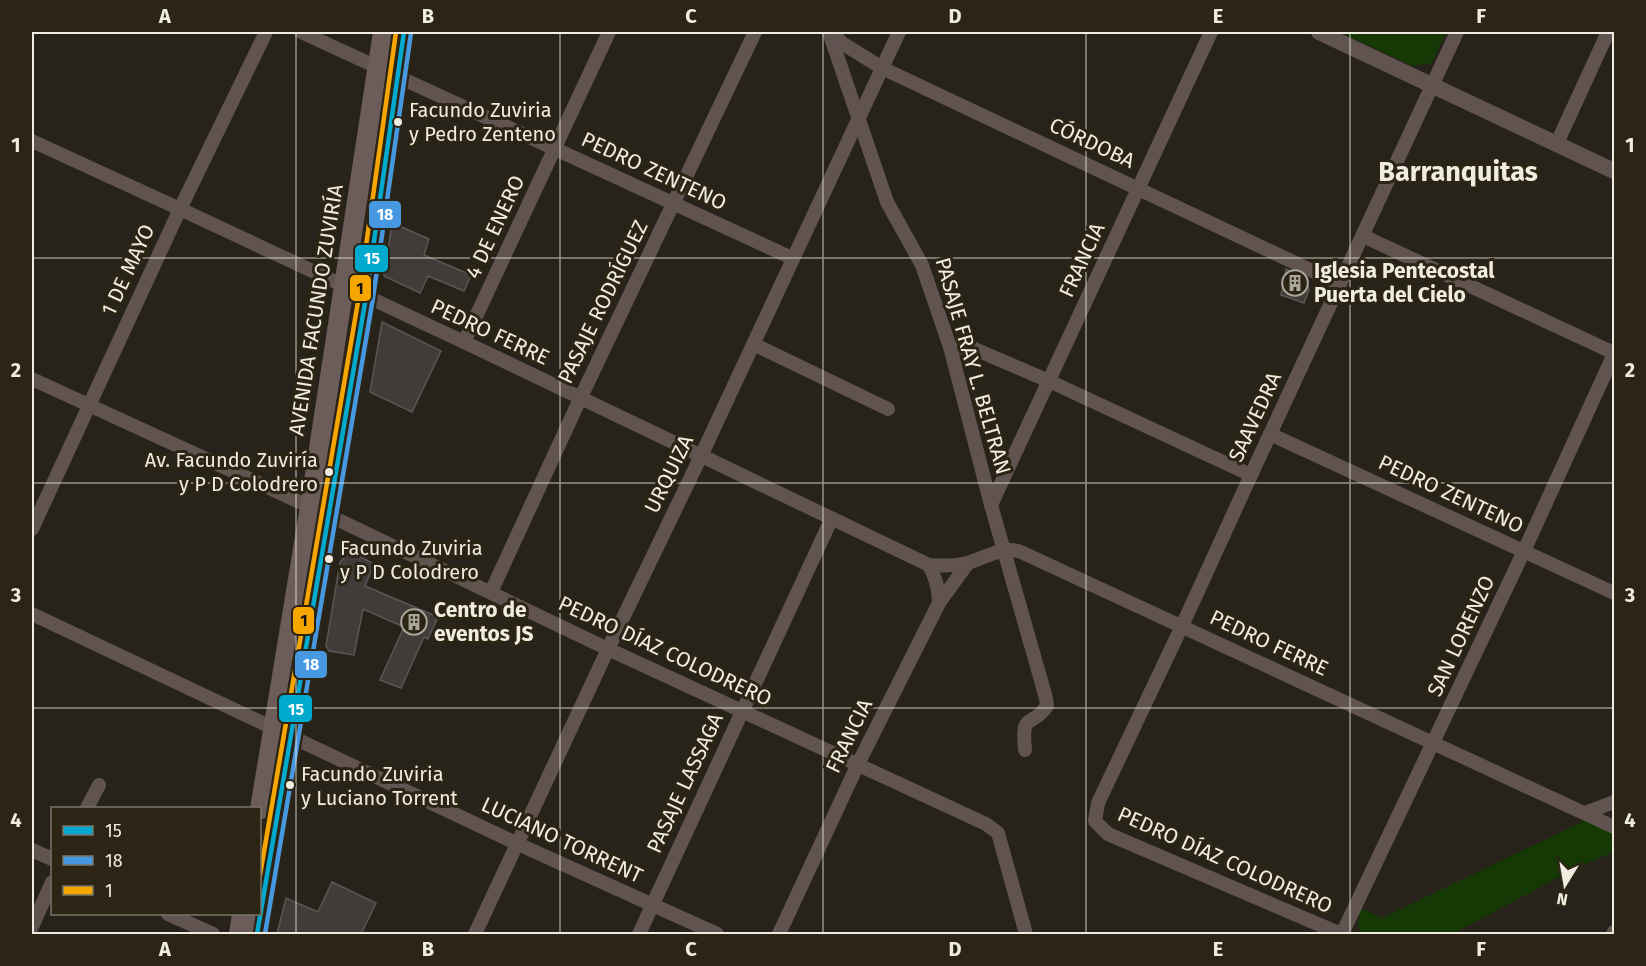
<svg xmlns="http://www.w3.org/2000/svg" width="1646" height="966" font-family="'Fira Sans',sans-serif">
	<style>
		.green { fill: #153804 }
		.building { fill: #413c3a; stroke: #5b5654; stroke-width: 1.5 }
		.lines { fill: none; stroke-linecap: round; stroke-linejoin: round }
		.minor { stroke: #605350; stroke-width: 14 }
		.tertiary { stroke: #605350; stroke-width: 16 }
		.secondary { stroke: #6c5d5a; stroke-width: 20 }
		.bus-1-casing { stroke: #2c2515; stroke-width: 9 }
		.bus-2-casing { stroke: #2c2515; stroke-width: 9 }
		.bus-3-casing { stroke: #2c2515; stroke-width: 9 }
		.bus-1 { stroke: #00a9ce; stroke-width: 4.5 }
		.bus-2 { stroke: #4699e1; stroke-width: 4.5 }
		.bus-3 { stroke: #f7a600; stroke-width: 4.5 }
		.grid { fill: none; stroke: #f0ece2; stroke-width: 1.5; stroke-opacity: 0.55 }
		.bus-dot { fill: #f0ece2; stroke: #2c2515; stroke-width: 2 }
		.labels { text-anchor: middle; stroke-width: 6; stroke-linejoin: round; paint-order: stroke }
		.bus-label { font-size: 20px; fill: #f0ece2; stroke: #2c2515; text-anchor: start }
		.street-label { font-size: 21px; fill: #f0ece2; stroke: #2c2515 }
		.poi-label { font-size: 21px; font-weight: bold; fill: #f0ece2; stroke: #2c2515; text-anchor: start }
		.district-label { font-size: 27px; font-weight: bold; fill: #f0ece2; stroke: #2c2515 }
		.line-badge { stroke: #2c2515; stroke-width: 2 }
		.badge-label { font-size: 16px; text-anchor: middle; font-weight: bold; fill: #fff }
		.pale-badge-label { font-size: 16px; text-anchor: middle; font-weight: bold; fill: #111 }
		.neatline { fill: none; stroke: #f0ece2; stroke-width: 2 }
		.grid-label { font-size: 20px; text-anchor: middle; font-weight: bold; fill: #f0ece2 }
	</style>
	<rect width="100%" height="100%" fill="#27231a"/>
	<!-- green -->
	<g class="green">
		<path d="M1339 32H1446L1432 63 1413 66Z"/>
		<path d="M1586 820 1614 834V852L1576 868 1453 934H1363L1358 928 1360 908 1382 918Z"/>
	</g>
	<!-- building -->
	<g class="building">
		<path d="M392 223 429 239 424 255 471 275 464 291 428 276 420 293 384 276Z"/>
		<path d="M1286 269 1306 278 1309 290 1304 303 1281 295Z"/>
		<path d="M382 322 441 351 412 412 370 392Z"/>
		<path d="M357 555 374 564 365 586 438 617 428 639 424 637 401 688 380 680 404 627 363 609 354 655 329 651 326 646 340 562 346 556Z"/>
		<path d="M332 882 376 903 361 934H277L286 898 318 912Z"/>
	</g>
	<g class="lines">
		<!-- minor -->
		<g class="minor">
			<path d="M301 32 792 258"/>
			<path d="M829 32 887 202 922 265 950 347 991 505 1046 698 1047 706C1031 729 1021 710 1025 750"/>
			<path d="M831 32 842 43 882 68 1340 284"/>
			<path d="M32 141 180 209 464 342 929 565C942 566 954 566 967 563 986 558 1002 545 1021 552L1614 827"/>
			<path d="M1557 143 1608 32"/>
			<path d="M1363 236 1614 353"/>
			<path d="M464 342 609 32"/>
			<path d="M753 344 888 409"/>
			<path d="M950 347 972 348 1049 381 1251 475"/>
			<path d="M32 379 328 515 608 649 986 824 998 833 1026 934"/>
			<path d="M1270 434 1614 593"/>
			<path d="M991 505 1211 32"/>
			<path d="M32 529 180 209 266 32"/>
			<path d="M929 565C936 578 939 589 939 603"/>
			<path d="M491 592 580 399 755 32"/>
			<path d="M32 614 518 844 717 934"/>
			<path d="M87 808 99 785"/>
			<path d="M1585 813 1614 802"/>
			<path d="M32 850 52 859"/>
			<path d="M168 914 213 934"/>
			<path d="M32 927 52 882"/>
			<path d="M475 934 608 649 701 456 899 32"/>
			<path d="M639 934 831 520"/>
			<path d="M779 934 858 764 939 603 968 563"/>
			<path d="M1341 934 1108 834 1095 821 1098 803 1182 626 1251 475 1457 32"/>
			<path d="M1342 934 1524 551 1614 354"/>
			<path d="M1613 934 1614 932"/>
		</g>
		<!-- tertiary -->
		<path class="tertiary" d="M1319 32 1614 171"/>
		<!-- secondary -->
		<g class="secondary">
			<path d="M260 809 310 507 383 32"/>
			<path d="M239 934 242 914"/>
			<path d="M257 934 366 297 404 32"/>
		</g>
		<!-- bus-1 casing -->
		<g class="bus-1-casing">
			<path id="bus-1" d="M257 934 366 297 404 32"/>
		</g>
		<!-- bus-2 casing -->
		<g class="bus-2-casing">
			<path id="bus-2" d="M265 934 373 298 411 33"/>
		</g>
		<!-- bus-3 casing -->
		<g class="bus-3-casing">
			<path id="bus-3" d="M260 875 359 296 396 32"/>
		</g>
		<!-- bus-1 -->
		<use href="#bus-1" class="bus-1"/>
		<!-- bus-2 -->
		<use href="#bus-2" class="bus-2"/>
		<!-- bus-3 -->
		<use href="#bus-3" class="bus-3"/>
	</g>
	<!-- grid -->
	<path class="grid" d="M296 32V934M560 32V934M823 32V934M1086 32V934M1350 32V934M32 258H1614M32 483H1614M32 708H1614"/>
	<!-- icons -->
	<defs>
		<g id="building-ring" transform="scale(1.35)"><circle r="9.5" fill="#2c2515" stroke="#aaa69c" stroke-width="1.5"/><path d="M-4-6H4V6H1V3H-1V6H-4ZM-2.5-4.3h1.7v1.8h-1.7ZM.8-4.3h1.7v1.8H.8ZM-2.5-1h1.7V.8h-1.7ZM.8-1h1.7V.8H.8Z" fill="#aaa69c"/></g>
	</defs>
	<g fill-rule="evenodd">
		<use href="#building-ring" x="1295" y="283"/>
		<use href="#building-ring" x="414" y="622"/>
	</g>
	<!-- markers -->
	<g class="bus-dot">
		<circle cx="398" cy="122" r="5"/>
		<circle cx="329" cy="472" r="5"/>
		<circle cx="329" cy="559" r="5"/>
		<circle cx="290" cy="785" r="5"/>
	</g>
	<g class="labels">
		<!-- bus labels -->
		<g class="bus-label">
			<text x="409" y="117">Facundo Zuviria<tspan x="409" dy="24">y Pedro Zenteno</tspan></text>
			<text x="318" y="467" text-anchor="end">Av. Facundo Zuviría<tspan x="318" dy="24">y P D Colodrero</tspan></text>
			<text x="340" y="555">Facundo Zuviria<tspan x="340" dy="24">y P D Colodrero</tspan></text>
			<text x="301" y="781">Facundo Zuviria<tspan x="301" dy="24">y Luciano Torrent</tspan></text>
		</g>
		<!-- street labels -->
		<g class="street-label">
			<text transform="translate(1092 143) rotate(25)" y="7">CÓRDOBA</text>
			<text transform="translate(654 171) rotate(25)" y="7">PEDRO ZENTENO</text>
			<text transform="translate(495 227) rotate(-65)" y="7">4 DE ENERO</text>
			<text transform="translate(1082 260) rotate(-65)" y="7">FRANCIA</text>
			<text transform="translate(128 270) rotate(-65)" y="7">1 DE MAYO</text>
			<text transform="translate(603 302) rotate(-64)" y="7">PASAJE RODRÍGUEZ</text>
			<text transform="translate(316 310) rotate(-81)" y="7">AVENIDA FACUNDO ZUVIRÍA</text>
			<text transform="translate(490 332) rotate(25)" y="7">PEDRO FERRE</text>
			<text transform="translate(973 366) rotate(74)" y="7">PASAJE FRAY L. BELTRAN</text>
			<text transform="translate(1255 417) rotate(-65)" y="7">SAAVEDRA</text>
			<text transform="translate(669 474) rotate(-64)" y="7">URQUIZA</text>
			<text transform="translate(1451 494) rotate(25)" y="7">PEDRO ZENTENO</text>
			<text transform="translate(1461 636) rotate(-65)" y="7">SAN LORENZO</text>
			<text transform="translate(1269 643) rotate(25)" y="7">PEDRO FERRE</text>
			<text transform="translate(665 651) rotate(25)" y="7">PEDRO DÍAZ COLODRERO</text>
			<text transform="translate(849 736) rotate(-64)" y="7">FRANCIA</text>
			<text transform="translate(685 783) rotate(-65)" y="7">PASAJE LASSAGA</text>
			<text transform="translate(562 840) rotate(25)" y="7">LUCIANO TORRENT</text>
			<text transform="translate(1225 860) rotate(24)" y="7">PEDRO DÍAZ COLODRERO</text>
		</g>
		<!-- poi labels -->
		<g class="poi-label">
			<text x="1314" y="278">Iglesia Pentecostal<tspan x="1314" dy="24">Puerta del Cielo</tspan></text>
			<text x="434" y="617">Centro de<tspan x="434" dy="24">eventos JS</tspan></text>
		</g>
		<!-- district labels -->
		<g class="district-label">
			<text x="1458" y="181">Barranquitas</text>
		</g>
	</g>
	<g class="line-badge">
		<rect x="368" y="200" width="34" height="29" rx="6" fill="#4699e1"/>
		<rect x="354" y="244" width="35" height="29" rx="6" fill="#00a9ce"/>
		<rect x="349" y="274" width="23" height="28" rx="6" fill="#f7a600"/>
		<rect x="292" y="606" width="23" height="29" rx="6" fill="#f7a600"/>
		<rect x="294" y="650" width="34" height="29" rx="6" fill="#4699e1"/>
		<rect x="278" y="694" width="35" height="29" rx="6" fill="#00a9ce"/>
	</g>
	<g class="badge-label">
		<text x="385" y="220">18</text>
		<text x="372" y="264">15</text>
		<text x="311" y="670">18</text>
		<text x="296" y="715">15</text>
	</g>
	<g class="pale-badge-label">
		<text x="360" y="294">1</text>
		<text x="304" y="626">1</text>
	</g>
	<!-- border -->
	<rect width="1646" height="966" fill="none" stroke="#2c2515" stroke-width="66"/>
	<!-- legend -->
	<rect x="51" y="807" width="210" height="108" fill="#2c2515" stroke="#7a7567" stroke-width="1.5"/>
	<rect x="63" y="826" width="30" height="9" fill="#00a9ce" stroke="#7a7567" stroke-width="1.5"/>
	<text x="105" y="837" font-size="18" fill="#f0ece2">15</text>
	<rect x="63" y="856" width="30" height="9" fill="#4699e1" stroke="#7a7567" stroke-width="1.5"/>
	<text x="105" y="867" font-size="18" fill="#f0ece2">18</text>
	<rect x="63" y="886" width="30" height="9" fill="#f7a600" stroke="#7a7567" stroke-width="1.5"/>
	<text x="105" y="897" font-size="18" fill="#f0ece2">1</text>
	<!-- north arrow -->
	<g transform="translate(1565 885) rotate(191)" stroke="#2c2515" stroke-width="4.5" paint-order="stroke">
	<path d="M0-4.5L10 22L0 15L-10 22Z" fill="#f0ece2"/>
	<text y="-9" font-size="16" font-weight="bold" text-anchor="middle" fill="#f0ece2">N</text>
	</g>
	<rect x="33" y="33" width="1580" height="900" class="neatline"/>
	<g class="grid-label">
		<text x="165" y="23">A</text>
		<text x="428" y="23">B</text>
		<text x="691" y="23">C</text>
		<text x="955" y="23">D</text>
		<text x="1218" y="23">E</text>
		<text x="1481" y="23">F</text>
		<text x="16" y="152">1</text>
		<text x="1630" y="152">1</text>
		<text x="16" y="377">2</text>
		<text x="1630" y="377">2</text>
		<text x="16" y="602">3</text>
		<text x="1630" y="602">3</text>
		<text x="16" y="827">4</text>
		<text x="1630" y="827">4</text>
		<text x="165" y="956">A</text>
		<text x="428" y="956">B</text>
		<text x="691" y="956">C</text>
		<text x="955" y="956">D</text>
		<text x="1218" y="956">E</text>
		<text x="1481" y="956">F</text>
	</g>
</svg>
